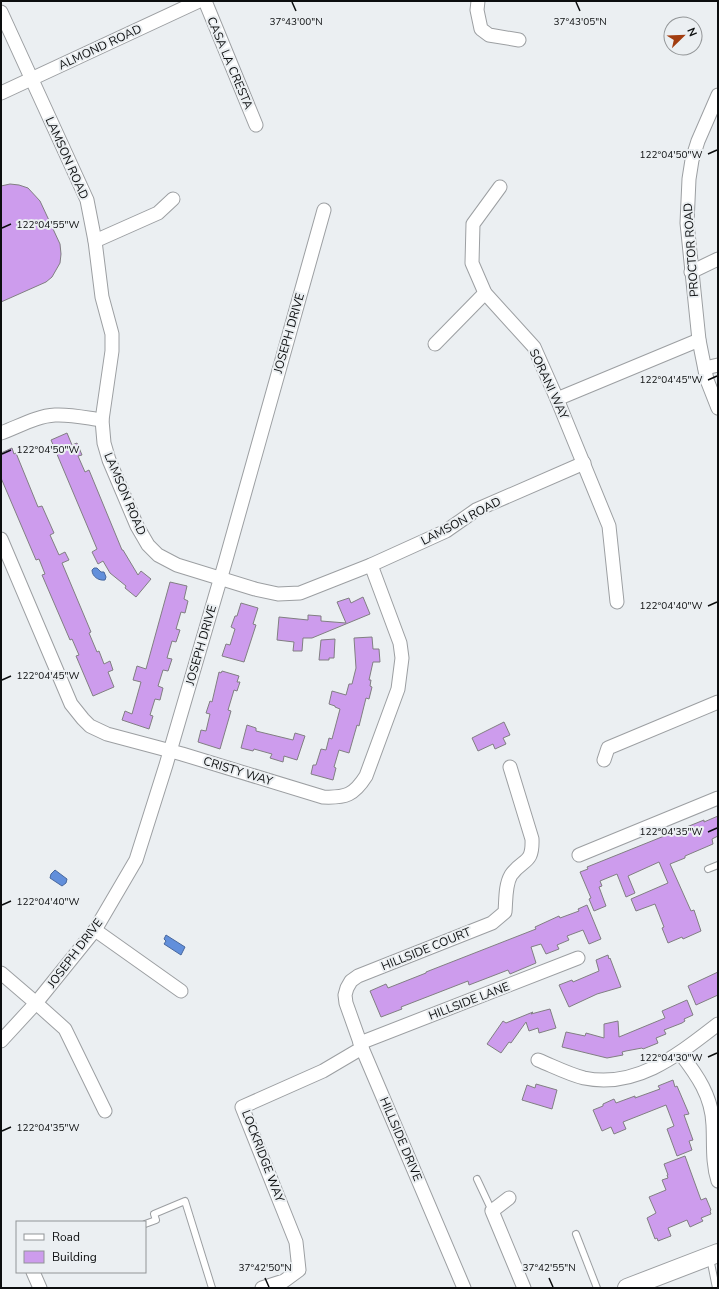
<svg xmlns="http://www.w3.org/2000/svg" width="719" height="1289" font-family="'Nunito Sans',sans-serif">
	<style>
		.water { fill: #628fdb; stroke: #48689e }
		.building { fill: #cd9ced; stroke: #817f82 }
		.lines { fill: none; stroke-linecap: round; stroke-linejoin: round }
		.service-casing { stroke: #9c9fa2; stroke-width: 8 }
		.minor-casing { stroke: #9c9fa2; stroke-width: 15 }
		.secondary-casing { stroke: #9c9fa2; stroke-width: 20 }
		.service { stroke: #fff; stroke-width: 6 }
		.minor { stroke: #fff; stroke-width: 13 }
		.secondary { stroke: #fff; stroke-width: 18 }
		.ticks { fill: none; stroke: #0c0e0f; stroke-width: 1.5 }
		.labels { text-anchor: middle; stroke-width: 4; stroke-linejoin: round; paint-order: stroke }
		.street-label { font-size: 12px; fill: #0c0e0f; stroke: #ebeff2 }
		.ticks-label { font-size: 10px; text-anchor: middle; fill: #0c0e0f; stroke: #ebeff2; stroke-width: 4; stroke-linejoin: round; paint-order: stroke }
	</style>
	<rect width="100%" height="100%" fill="#ebeff2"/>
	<!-- water -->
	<g class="water">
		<path d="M94 568H97L101 572H104L106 577 105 580C98 581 92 576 92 570Z"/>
		<path d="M55 870 67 879 66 883 62 886 50 878 51 874Z"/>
		<path d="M166 935 185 947 181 955 164 944 166 941 164 939Z"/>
	</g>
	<!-- building -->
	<g class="building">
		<path d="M10 184 19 185 28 188 40 201 60 244 61 254 60 263 52 277 46 282 1 302V186Z"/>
		<path d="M67 433 72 445 77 443 82 455 78 456 85 472 89 470 122 550H123L138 575 141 571 151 579 136 597 125 588 126 586 110 573 103 561 98 564 92 552 97 549 51 440Z"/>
		<path d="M12 448 14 454 16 453 38 507 42 506 54 533 50 535 59 555 65 552 69 560 62 563 91 632 89 633 97 652 99 651 104 664 110 661 113 670 108 672 114 687 93 696 76 656 79 655 72 639 70 640 42 575 45 574 39 559 36 560 1 478V453Z"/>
		<path d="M170 582 187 586 184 599 188 601 185 613 181 612 176 629 180 630 176 642 172 641 167 658 172 659 168 671 163 670 158 686 163 688 160 700 155 699 150 715 153 716 149 729 122 720 125 711 132 714 141 682 133 680 137 666 146 669Z"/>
		<path d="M363 597 370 614 312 638H303L302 651H293L294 642 277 640 279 617 308 620V615L321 616V621L346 623 337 602 349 598 351 603Z"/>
		<path d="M241 603 258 608 253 624 256 625 244 662 222 656 226 644 230 645 235 629 231 627 235 616H237Z"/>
		<path d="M372 637 373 649H379L380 662H373L369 680H371L370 686 372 687 369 699 366 698 359 726 357 725 349 753 339 750 334 767 336 768 333 780 311 774 313 765H316L321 749 326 750 329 738 332 739 340 709 335 707V706L329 704 332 691 346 695 349 684H352L356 668 354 638Z"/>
		<path d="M335 639 334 658H329V660H319L321 640Z"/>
		<path d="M222 671 239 676 237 682H240L237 691 234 690 228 710 231 711 220 749 198 742 201 730 206 731 210 714 206 713 210 701 212 702 219 672 221 673Z"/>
		<path d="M504 722 510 735 503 738 506 744 495 749 493 744 478 751 472 738Z"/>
		<path d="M247 725 256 728V731L293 740 295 733 305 736 297 760 284 756 283 762 270 758 272 754 254 749 253 751 241 748Z"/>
		<path d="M718 816V836L712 839 713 844 685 856V858L670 864 691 911 694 910 701 931 683 939 682 937 668 943 662 928 664 927 655 904 636 911 631 899 668 883 659 862 628 876 635 893 626 897 617 874 600 881 602 886 599 887 606 906 594 911 589 899 591 898 580 872 588 869 587 867 607 859 704 820V822Z"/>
		<path d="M587 905 601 939 589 944 583 930 567 936 569 940 557 945 559 949 546 954 541 944 531 947 536 963 510 974 508 970 469 985 468 981 401 1007 402 1009 381 1017 370 991 386 984 388 988 426 973V972L536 929 535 927 559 916 560 918 579 911 578 909Z"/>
		<path d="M608 955 609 959 610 958 621 987 597 994 569 1007 559 985 572 980 573 982 599 971 596 960Z"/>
		<path d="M718 972V995L696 1005 688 986Z"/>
		<path d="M687 1000 693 1015 684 1019 685 1021 682 1023 664 1030 666 1034 656 1038 658 1043 643 1049 642 1048 626 1051 622 1052 623 1055 607 1058 562 1047 566 1032 585 1036 586 1033 604 1038V1024L618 1021 619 1037 665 1018 662 1011Z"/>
		<path d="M550 1009 556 1028 539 1033 538 1028 529 1031 526 1022 511 1043 509 1042 501 1053 487 1044 503 1021 506 1023 533 1012 531 1014Z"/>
		<path d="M673 1080 675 1087 677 1086 689 1114 684 1115 693 1140 689 1141 692 1150 677 1156 667 1129 674 1126 666 1105 623 1122 626 1129 614 1134 611 1127 602 1131 593 1110 603 1106V1104L614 1099 616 1103 635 1096V1098L660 1089 658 1086Z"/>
		<path d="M536 1084 557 1090 552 1109 522 1100 527 1085 535 1088Z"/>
		<path d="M685 1156 701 1200 706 1198 711 1210 710 1211 711 1214 701 1218 703 1221 690 1227 687 1220 668 1228 671 1236 658 1241 657 1238 655 1239 647 1218 656 1213 649 1197 666 1190 662 1180 668 1178 667 1175H668L664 1164Z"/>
	</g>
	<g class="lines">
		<!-- service casing -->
		<g class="service-casing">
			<g id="service">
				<path d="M708 869 718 865"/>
				<path d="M477 1179 492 1211"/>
				<path d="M145 1224 156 1220 154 1214 185 1201 212 1288"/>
				<path d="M576 1234 597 1288"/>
				<path d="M710 1258 716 1288"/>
			</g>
		</g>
		<!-- minor casing -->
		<g class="minor-casing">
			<g id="minor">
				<path d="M205 1 256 125"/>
				<path d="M478 1 477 10 481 29 489 35 519 40"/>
				<path d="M1 12 87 200 95 241 102 297 112 334V351L102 420 104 443 109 460 137 526 148 545 158 555 177 565 255 589 278 594 300 593 371 565 446 531 476 510 584 463"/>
				<path d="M1 93 199 1"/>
				<path d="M718 95 698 141 692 160 689 179 687 223 699 340 707 380 718 408"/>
				<path d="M500 187 473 224 472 263 485 293 534 347 557 399 609 526 617 602"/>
				<path d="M95 241 158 213 173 199"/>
				<path d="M691 272 718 259"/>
				<path d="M435 344 485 293"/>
				<path d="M705 368 718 365"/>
				<path d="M557 399 699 340"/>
				<path d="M1 433C18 427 36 416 55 415 70 414 87 418 102 420"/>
				<path d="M1 539 71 704 83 719 90 726 107 734 182 754 323 797C346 798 354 795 366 776L398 689 402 658 400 643 371 565"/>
				<path d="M604 760 608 748 718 702"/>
				<path d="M579 855 718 798"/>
				<path d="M95 930 181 991"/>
				<path d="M1 973 36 1003 65 1029 105 1111"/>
				<path d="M1 1041 36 1003 95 930 136 860 166 765 225 563 324 210"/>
				<path d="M360 1043 578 958"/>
				<path d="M680 1053C697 1075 712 1096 713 1125 714 1144 712 1162 718 1181"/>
				<path d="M538 1060C553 1066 568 1074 584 1078 637 1089 679 1054 718 1024"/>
				<path d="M509 1198 492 1211 524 1288"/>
				<path d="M33 1272 40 1288"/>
				<path d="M262 1288 284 1281 299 1270 296 1242 242 1107 323 1071 362 1048"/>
				<path d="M464 1288 362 1048 346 1003 345 995 347 988 351 981 358 976 492 923 505 912C506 901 505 885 511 875 523 858 533 865 532 839L510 767"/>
			</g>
		</g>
		<!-- secondary casing -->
		<g class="secondary-casing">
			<path id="secondary" d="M627 1288 718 1253"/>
		</g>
		<!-- service -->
		<use href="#service" class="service"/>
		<!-- minor -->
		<use href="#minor" class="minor"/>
		<!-- secondary -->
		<use href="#secondary" class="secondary"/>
	</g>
	<!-- ticks -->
	<path class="ticks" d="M292 2 296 11M576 2 580 11M708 154 717 150M2 228 11 224M708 380 717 376M2 454 11 450M708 606 717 602M2 680 11 676M708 832 717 828M2 905 11 901M708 1057 717 1053M2 1131 11 1127M265 1278 269 1287M549 1278 553 1287"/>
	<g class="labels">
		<!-- street labels -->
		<g class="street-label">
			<text transform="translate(100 47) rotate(-25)" y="4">ALMOND ROAD</text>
			<text transform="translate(230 63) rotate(67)" y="4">CASA LA CRESTA</text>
			<text transform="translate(67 158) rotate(66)" y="4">LAMSON ROAD</text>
			<text transform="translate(691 250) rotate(-94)" y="4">PROCTOR ROAD</text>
			<text transform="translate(289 333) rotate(-74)" y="4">JOSEPH DRIVE</text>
			<text transform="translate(549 384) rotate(65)" y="4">SORANI WAY</text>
			<text transform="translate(125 494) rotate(67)" y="4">LAMSON ROAD</text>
			<text transform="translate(461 521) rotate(-28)" y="4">LAMSON ROAD</text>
			<text transform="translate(201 645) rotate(-74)" y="4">JOSEPH DRIVE</text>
			<text transform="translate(238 771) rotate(17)" y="4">CRISTY WAY</text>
			<text transform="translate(426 949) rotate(-22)" y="4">HILLSIDE COURT</text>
			<text transform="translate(75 953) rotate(-53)" y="4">JOSEPH DRIVE</text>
			<text transform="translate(469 1001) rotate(-21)" y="4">HILLSIDE LANE</text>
			<text transform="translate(401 1139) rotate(67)" y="4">HILLSIDE DRIVE</text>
			<text transform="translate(263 1156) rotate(69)" y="4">LOCKRIDGE WAY</text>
		</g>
	</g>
	<g class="ticks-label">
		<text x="580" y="25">37°43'05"N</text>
		<text x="296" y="25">37°43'00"N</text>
		<text x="671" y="158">122°04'50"W</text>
		<text x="48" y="228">122°04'55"W</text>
		<text x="671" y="383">122°04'45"W</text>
		<text x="48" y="453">122°04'50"W</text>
		<text x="671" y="609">122°04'40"W</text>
		<text x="48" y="679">122°04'45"W</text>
		<text x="671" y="835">122°04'35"W</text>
		<text x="48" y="905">122°04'40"W</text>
		<text x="671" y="1061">122°04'30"W</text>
		<text x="48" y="1131">122°04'35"W</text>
		<text x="265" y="1271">37°42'50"N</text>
		<text x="549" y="1271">37°42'55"N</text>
	</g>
	<!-- border -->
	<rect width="719" height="1289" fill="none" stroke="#0c0e0f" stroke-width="4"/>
	<!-- legend -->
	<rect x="16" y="1221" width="130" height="52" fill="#ebeff2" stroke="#929597"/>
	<rect x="24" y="1234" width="20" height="6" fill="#ffffff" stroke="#929597"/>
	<text x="52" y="1241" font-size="12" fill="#0c0e0f">Road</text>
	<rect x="24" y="1251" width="20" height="12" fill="#cd9ced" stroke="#929597"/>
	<text x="52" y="1261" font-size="12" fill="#0c0e0f">Building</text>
	<!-- north arrow -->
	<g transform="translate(683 36) rotate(67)"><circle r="19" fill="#ebeff2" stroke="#929597"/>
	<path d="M0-3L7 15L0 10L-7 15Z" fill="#a23d10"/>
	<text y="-6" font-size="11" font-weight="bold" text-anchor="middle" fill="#0c0e0f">N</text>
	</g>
</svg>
